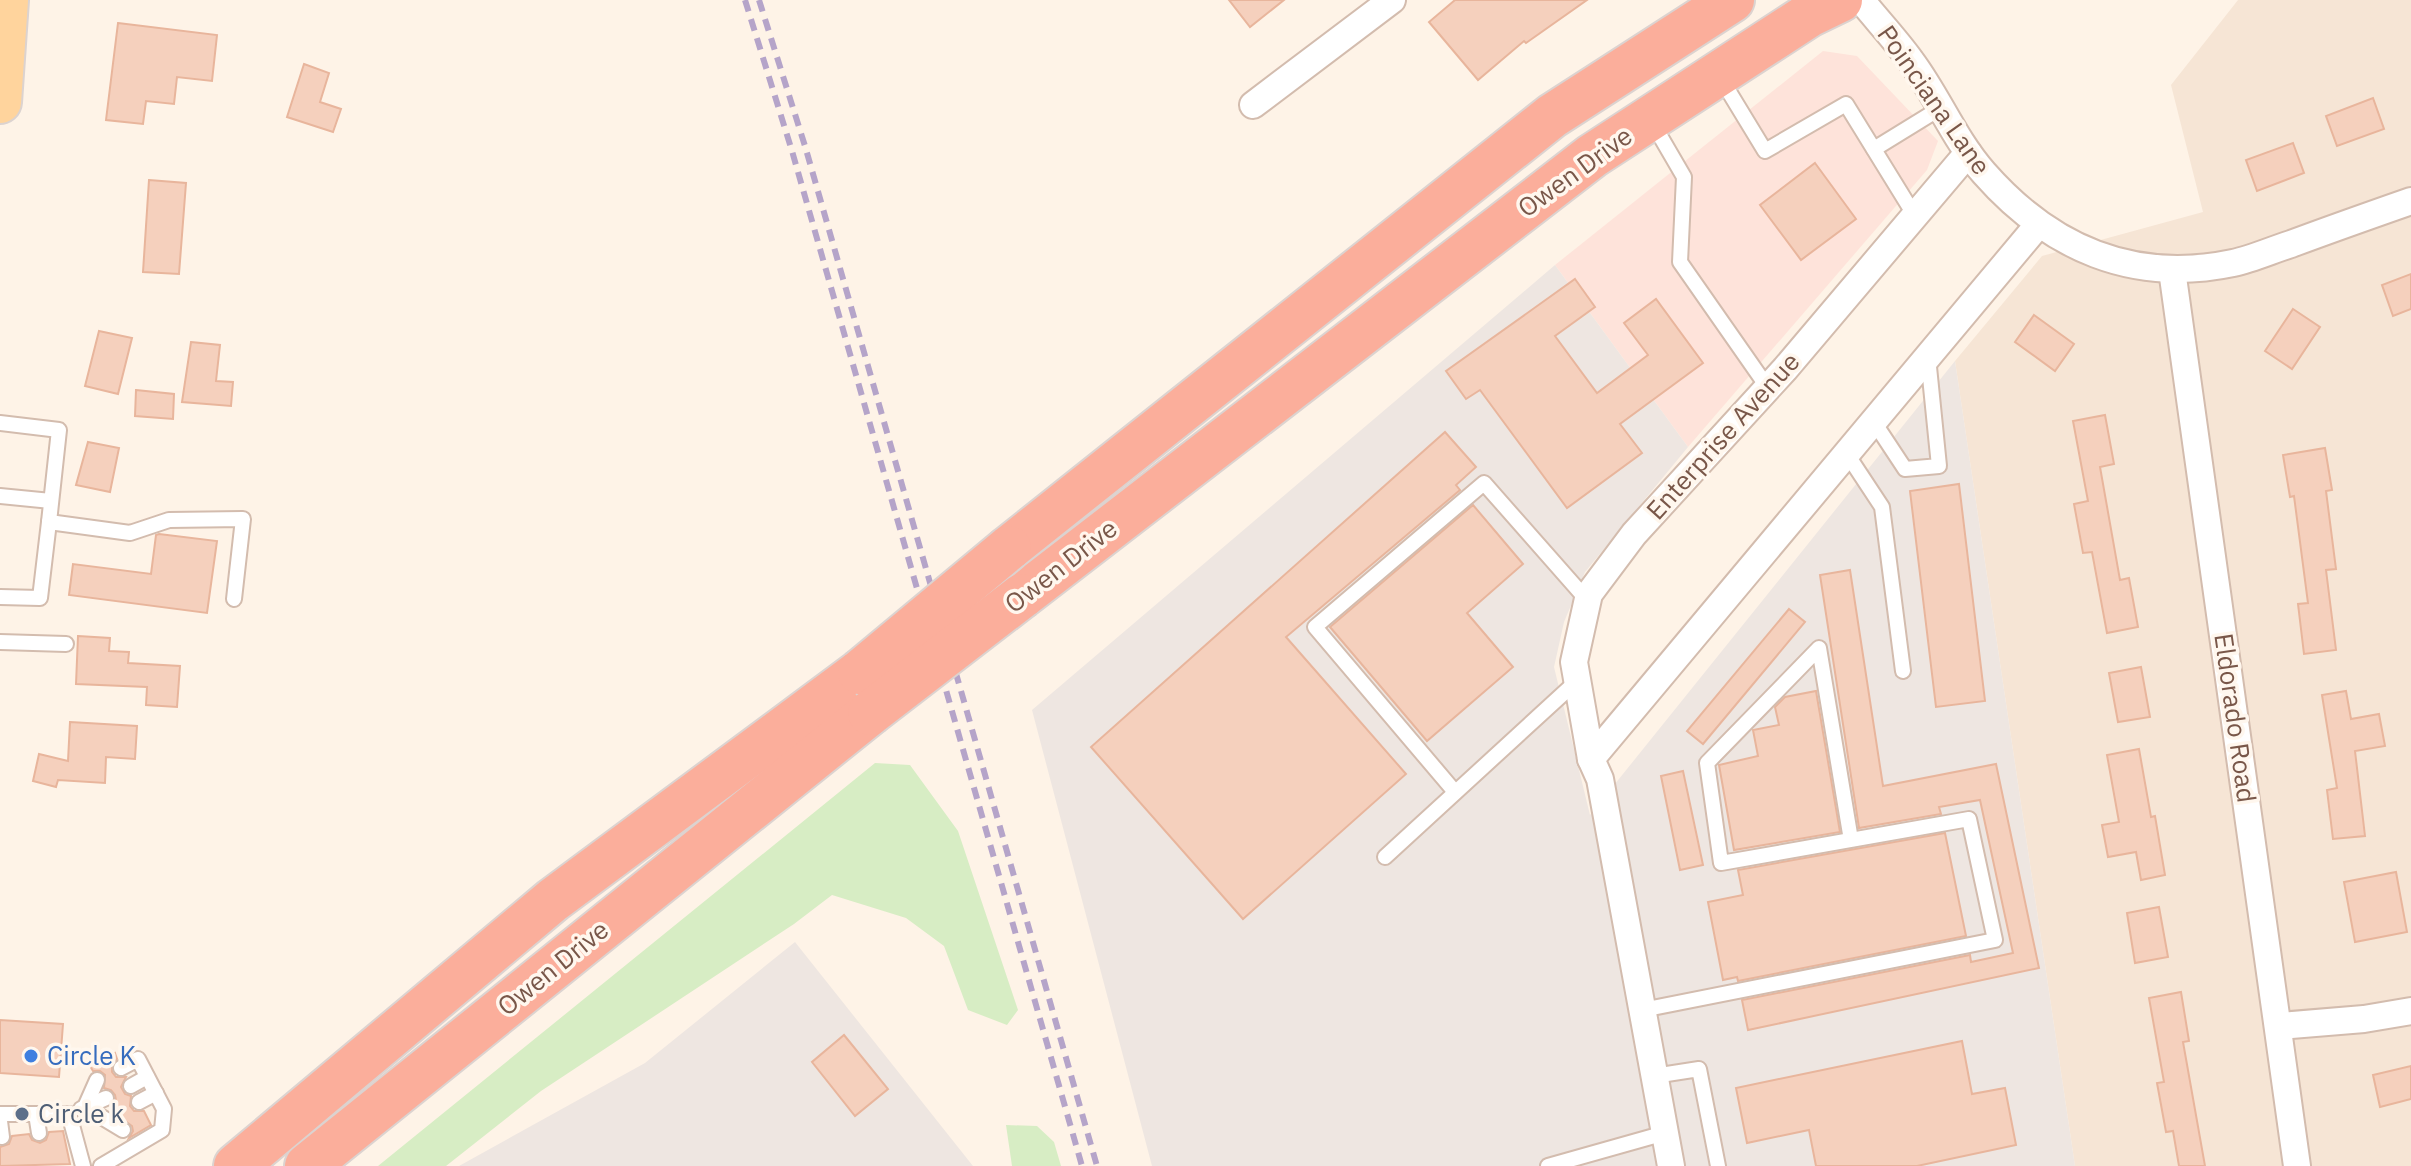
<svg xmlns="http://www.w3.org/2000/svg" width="2411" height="1166" font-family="'IBM Plex Sans',sans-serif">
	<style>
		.residential { fill: #f6e5d5 }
		.commercial { fill: #fee3da }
		.industrial { fill: #eee6e1 }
		.green { fill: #d7edc4 }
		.building { fill: #f5d0bd; stroke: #e8b59c; stroke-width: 2 }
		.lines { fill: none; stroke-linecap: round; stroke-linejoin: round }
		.lane-casing { stroke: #d3bcae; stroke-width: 18 }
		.street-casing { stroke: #d3bcae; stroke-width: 30 }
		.primary-casing { stroke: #dcd3d0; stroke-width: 46 }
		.highway-casing { stroke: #dcd3d0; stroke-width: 48 }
		.lane { stroke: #fff; stroke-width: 14 }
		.street { stroke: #fff; stroke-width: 26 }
		.primary { stroke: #ffd49d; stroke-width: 42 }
		.highway { stroke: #fbae9b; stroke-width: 44 }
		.rail { stroke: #b5a4c9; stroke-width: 6; stroke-dasharray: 12 8; stroke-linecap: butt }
		.highway-bridge-casing { stroke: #dcd3d0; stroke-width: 48; stroke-linecap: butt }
		.highway-bridge { stroke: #fbae9b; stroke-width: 44 }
		.shop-dot { fill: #3f7fe0; stroke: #fff7ee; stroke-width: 3 }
		.service-dot { fill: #5c6f8a; stroke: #fff7ee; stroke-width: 3 }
		.labels { text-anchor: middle; stroke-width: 7; stroke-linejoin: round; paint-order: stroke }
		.street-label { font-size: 26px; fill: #795749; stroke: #fff7ee }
		.shop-label { font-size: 26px; fill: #366cbe; stroke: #fff7ee; text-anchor: start }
		.service-label { font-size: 26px; fill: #4e5e75; stroke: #fff7ee; text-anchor: start }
	</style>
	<rect width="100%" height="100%" fill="#fef3e7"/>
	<!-- residential -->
	<path class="residential" d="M2238 0H2411V1166H2075L1955 361 2042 256 2203 212 2171 85Z"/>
	<!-- commercial -->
	<path class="commercial" d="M1823 51 1857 56 1938 141 1927 170 1688 447 1555 265Z"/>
	<!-- industrial -->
	<g class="industrial">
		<path d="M1555 265 1688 447 1585 572 1564 622 1554 667 1590 815 1955 361 2075 1166H1152L1032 710Z"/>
		<path d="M795 942 973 1166H459L645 1063Z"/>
	</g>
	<!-- green -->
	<g class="green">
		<path d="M875 763 910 765 958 831 1018 1010 1007 1025 968 1010 944 946 906 918 832 895 794 924 541 1091 446 1166H378Z"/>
		<path d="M1006 1125 1037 1126 1054 1142 1061 1166H1012Z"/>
	</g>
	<!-- building -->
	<g class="building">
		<path d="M1229 0H1284L1250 27Z"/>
		<path d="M1455 0H1587L1526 43 1524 41 1478 80 1429 22Z"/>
		<path d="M118 23 217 35 212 81 177 77 174 104 146 101 143 124 106 120Z"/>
		<path d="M304 64 329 73 320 102 341 109 333 132 287 117Z"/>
		<path d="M2373 98 2384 129 2337 146 2326 116Z"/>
		<path d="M2293 143 2304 173 2257 191 2246 160Z"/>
		<path d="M1815 163 1856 219 1801 260 1760 205Z"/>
		<path d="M149 180 186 183 179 274 143 272Z"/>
		<path d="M2411 274V309L2393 316 2382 285Z"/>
		<path d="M1575 279 1595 307 1555 336 1597 393 1648 355 1624 323 1656 299 1703 363 1620 424 1642 453 1567 508 1480 390 1466 399 1446 371Z"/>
		<path d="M2293 309 2320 327 2292 369 2265 351Z"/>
		<path d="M2034 315 2074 344 2055 371 2015 342Z"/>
		<path d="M99 331 132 338 118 394 85 386Z"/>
		<path d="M191 342 220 345 216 381 233 382 231 406 182 402Z"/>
		<path d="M136 390 174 394 173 419 135 416Z"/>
		<path d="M2105 415 2114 464 2100 467 2120 580 2129 578 2138 627 2107 633 2092 552 2083 553 2074 504 2088 501 2073 421Z"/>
		<path d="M1445 432 1476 467 1456 485 1460 490 1286 637 1406 774 1243 919 1091 747Z"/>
		<path d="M88 442 119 448 110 492 76 485Z"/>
		<path d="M2325 448 2332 490 2326 491 2336 569 2326 570 2336 650 2304 654 2298 604 2308 603 2294 496 2290 497 2283 455Z"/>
		<path d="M1959 484 1985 701 1936 707 1910 491Z"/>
		<path d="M1473 505 1523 564 1467 613 1513 667 1427 741 1330 627Z"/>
		<path d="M159 534 217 541 207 613 69 595 73 564 151 574 156 535Z"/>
		<path d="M1850 570 1883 786 1996 764 2039 968 1748 1030 1742 1000 1970 955 1971 962 2013 953 1980 800 1939 807 1941 814 1859 828 1820 575Z"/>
		<path d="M1789 609 1805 622 1703 744 1687 731Z"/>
		<path d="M78 636 110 638 109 651 129 652 128 663 180 666 177 707 146 705 147 687 76 684Z"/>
		<path d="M2141 667 2150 717 2118 722 2109 673Z"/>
		<path d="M1816 691 1840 832 1734 850 1719 765 1758 756 1753 730 1779 725 1775 707 1785 697Z"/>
		<path d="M2346 691 2351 719 2379 714 2385 746 2355 751 2365 836 2333 839 2327 790 2337 788 2322 695Z"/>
		<path d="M70 722 137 726 135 759 106 757 105 783 58 780 56 787 33 781 39 754 68 761Z"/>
		<path d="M2139 749 2151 817 2155 816 2165 875 2141 880 2136 852 2108 857 2102 825 2119 822 2107 755Z"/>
		<path d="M1683 771 1703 865 1680 870 1661 776Z"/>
		<path d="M1945 833 1966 936 1738 981 1737 977 1723 980 1708 902 1743 895 1738 870Z"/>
		<path d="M2396 872 2407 932 2355 942 2344 882Z"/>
		<path d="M2159 907 2168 957 2135 963 2127 913Z"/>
		<path d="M2181 992 2189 1041 2183 1042 2205 1166H2179L2173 1131 2166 1132 2157 1083 2164 1082 2149 998Z"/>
		<path d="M0 1020 63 1024 59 1077 0 1073Z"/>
		<path d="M844 1035 888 1089 855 1116 812 1062Z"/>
		<path d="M1962 1041 1972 1094 2005 1088 2016 1145 1917 1166H1816L1809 1130 1747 1143 1736 1088Z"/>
		<path d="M115 1053 117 1059 112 1063V1072L116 1077H126L121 1087 125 1094 131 1096 130 1106 134 1111H144L151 1125 129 1138 133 1131 132 1126 114 1113 111 1107 116 1100 115 1095 111 1090 104 1088 105 1075 100 1071H93L90 1066Z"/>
		<path d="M2411 1066V1099L2380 1107 2373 1075Z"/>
		<path d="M63 1131 70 1164 0 1166V1147L9 1144 12 1136 29 1134 32 1140 40 1143 46 1140 49 1132Z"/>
	</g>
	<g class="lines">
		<!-- lane casing -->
		<g class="lane-casing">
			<g id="lane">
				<path d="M1720 77 1765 151 1846 104 1915 216"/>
				<path d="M1652 122 1684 177 1680 262 1768 388"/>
				<path d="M1874 149 1939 109"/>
				<path d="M1874 422 1905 469 1939 466 1928 357"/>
				<path d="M0 423 59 430 49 522"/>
				<path d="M1847 454 1882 507 1903 671"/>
				<path d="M0 496 51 501"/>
				<path d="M0 597 40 598 49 522 130 533 169 520 243 519 234 599"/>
				<path d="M0 642 66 644"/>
				<path d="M1455 792 1315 627 1484 483 1588 601"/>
				<path d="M1385 857 1577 681"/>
				<path d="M1642 1010 1995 940 1969 819 1721 863 1707 763 1819 648 1851 840"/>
				<path d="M1654 1076 1699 1069 1718 1166"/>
				<path d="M131 1086 147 1077"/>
				<path d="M139 1102 156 1093"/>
				<path d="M85 1107 123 1130"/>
				<path d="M85 1107 97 1080"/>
				<path d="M81 1109 106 1098"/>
				<path d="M0 1114H69L83 1166"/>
				<path d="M36 1114 39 1133"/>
				<path d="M0 1121 2 1137"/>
				<path d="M101 1166 162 1130 164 1109 138 1059 121 1068"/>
				<path d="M1548 1166 1665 1133"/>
			</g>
		</g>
		<!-- street casing -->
		<g class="street-casing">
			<g id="street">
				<path d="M1861 0C1877 20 1896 40 1911 61 1938 97 1954 139 1984 173 2050 248 2133 284 2233 263 2252 259 2272 250 2291 244 2331 229 2371 215 2411 201"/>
				<path d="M1253 105 1392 0"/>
				<path d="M2172 270 2297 1166"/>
				<path d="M1591 759 1574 662 1589 594 1634 534 1785 369 1968 153"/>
				<path d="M2279 1026 2364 1019 2411 1011"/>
				<path d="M1671 1166 1600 779 1591 759 2038 225"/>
			</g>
		</g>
		<!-- primary casing -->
		<g class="primary-casing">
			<path id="primary" d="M0 102 7 0"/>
		</g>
		<!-- highway casing -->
		<g class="highway-casing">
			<g id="highway">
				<path d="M1009 548 1552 116 1732 0"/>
				<path d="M1022 596 1592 156 1809 15 1840 0"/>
				<path d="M236 1166 553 900 860 672"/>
				<path d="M307 1166 870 713"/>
			</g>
		</g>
		<!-- lane -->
		<use href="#lane" class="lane"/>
		<!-- street -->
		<use href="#street" class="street"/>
		<!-- primary -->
		<use href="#primary" class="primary"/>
		<!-- highway -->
		<use href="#highway" class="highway"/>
		<!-- rail -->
		<g class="rail">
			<path d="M745 0 792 151 1082 1166"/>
			<path d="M759 0 805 146 1097 1166"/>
		</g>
		<!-- highway-bridge casing -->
		<g class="highway-bridge-casing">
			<g id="highway-bridge">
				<path d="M860 672 1009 548"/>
				<path d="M870 713 1022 596"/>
			</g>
		</g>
		<!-- highway-bridge -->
		<use href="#highway-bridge" class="highway-bridge"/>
	</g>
	<!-- markers -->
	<circle class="shop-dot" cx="31" cy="1056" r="8"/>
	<circle class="service-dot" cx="22" cy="1114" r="8"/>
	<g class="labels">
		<!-- street labels -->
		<g class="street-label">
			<text transform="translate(1934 100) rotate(55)" y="9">Poinciana Lane</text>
			<text transform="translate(1575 172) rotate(-36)" y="9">Owen Drive</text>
			<text transform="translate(1723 436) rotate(-48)" y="9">Enterprise Avenue</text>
			<text transform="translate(1061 566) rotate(-38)" y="9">Owen Drive</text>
			<text transform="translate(2235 718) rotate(82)" y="9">Eldorado Road</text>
			<text transform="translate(553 968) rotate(-39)" y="9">Owen Drive</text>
		</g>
		<!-- shop labels -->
		<g class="shop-label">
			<text x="47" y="1065">Circle K</text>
		</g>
		<!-- service labels -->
		<g class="service-label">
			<text x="38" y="1123">Circle k</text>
		</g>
	</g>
</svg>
